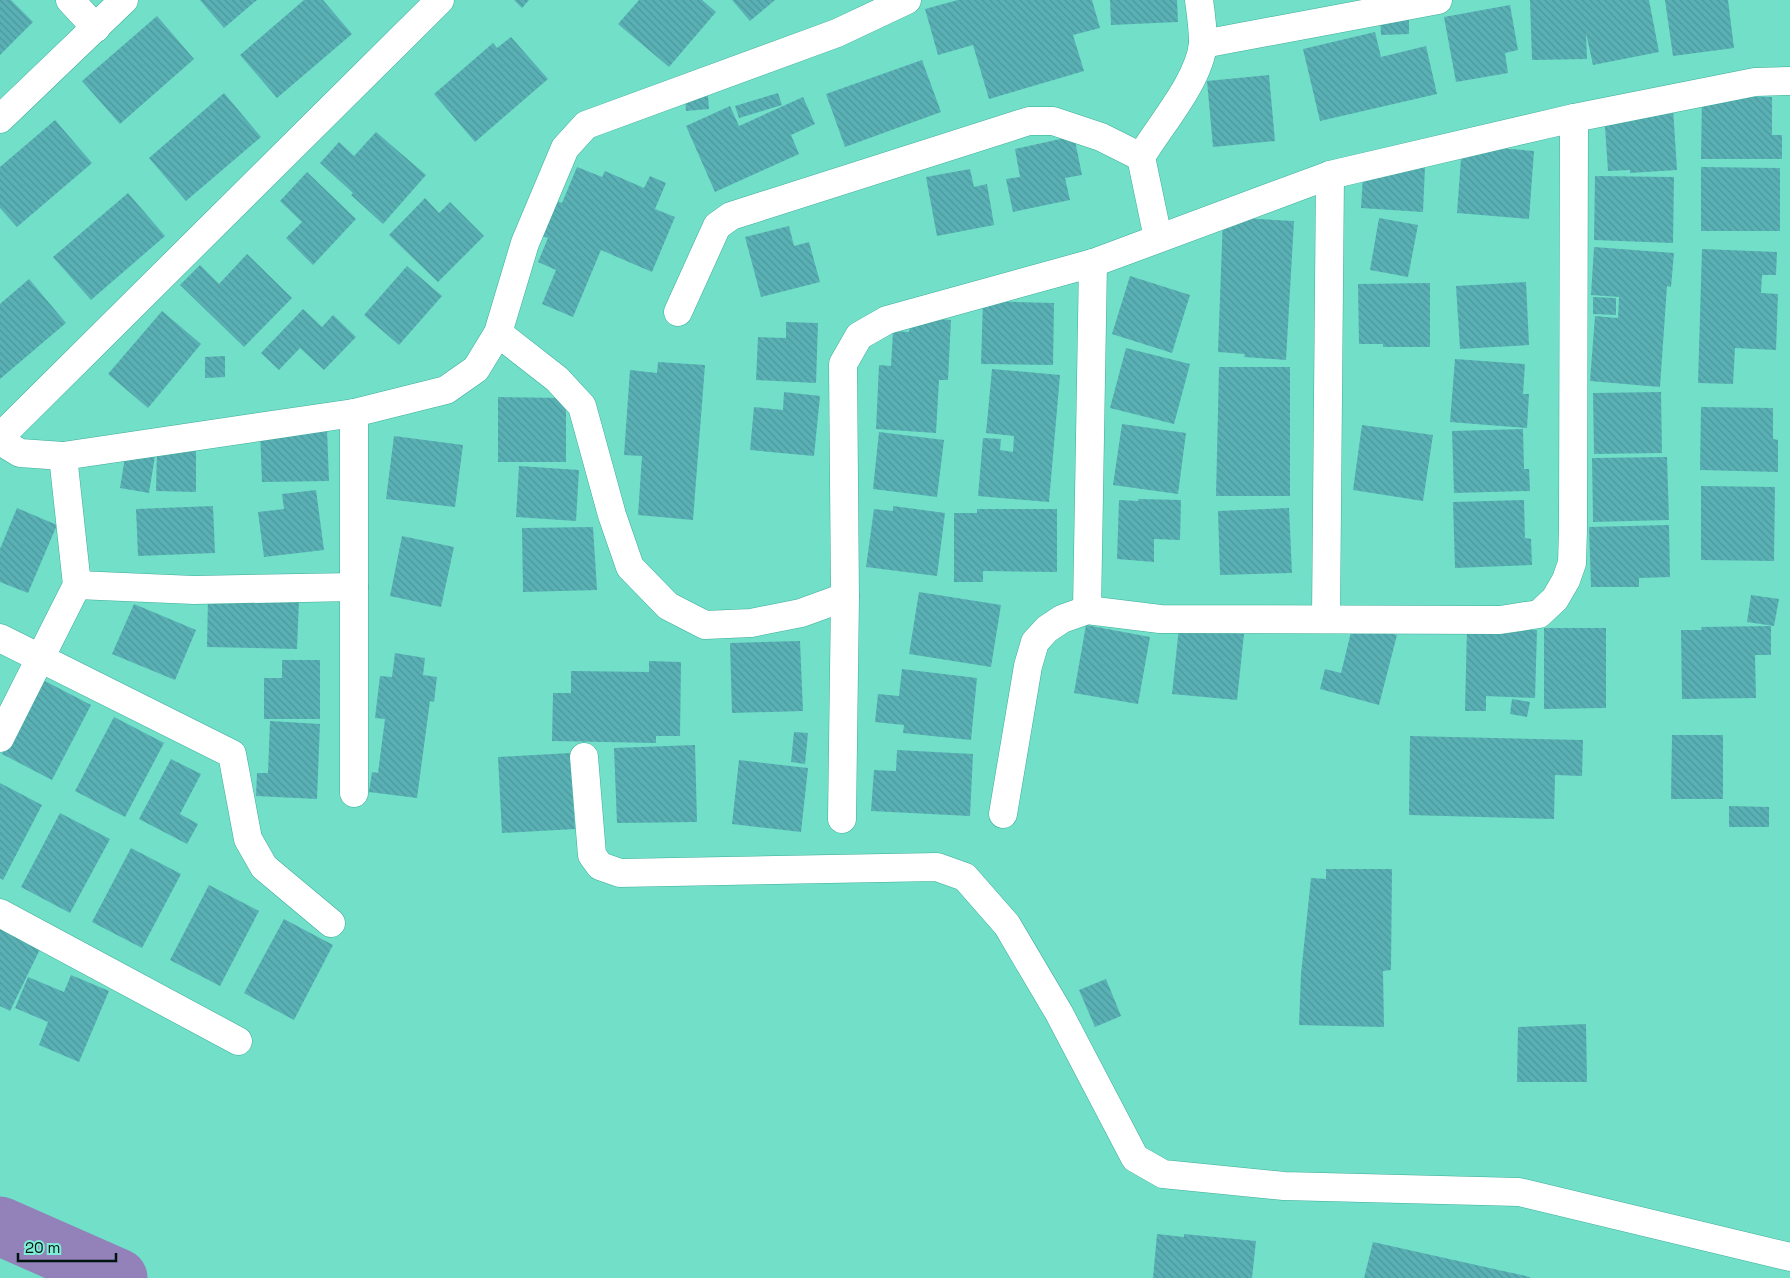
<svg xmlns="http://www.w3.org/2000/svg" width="1790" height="1278" font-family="'Space Grotesk',sans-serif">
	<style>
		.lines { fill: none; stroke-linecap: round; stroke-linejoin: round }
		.river { stroke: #9381ba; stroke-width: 59 }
		.building { fill: url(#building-back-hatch) }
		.minor-casing { stroke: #3bae99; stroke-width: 29 }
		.minor { stroke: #fff; stroke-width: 28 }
	</style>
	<defs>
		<pattern id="building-back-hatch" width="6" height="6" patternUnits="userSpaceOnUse" patternTransform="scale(1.25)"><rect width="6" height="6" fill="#59b1b5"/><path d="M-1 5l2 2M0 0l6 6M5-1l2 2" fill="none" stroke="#4c979b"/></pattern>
	</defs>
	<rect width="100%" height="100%" fill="#72dfc9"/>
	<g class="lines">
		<!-- river -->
		<path class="river" d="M0 1226 118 1278"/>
	</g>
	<!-- building -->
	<g class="building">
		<path d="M0 0H11L33 22 0 55Z"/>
		<path d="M200 0H257L224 28Z"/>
		<path d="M304 0H323L352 34 277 98 240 55Z"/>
		<path d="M514 0H529L522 8Z"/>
		<path d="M639 0H702L716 12 669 67 618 24Z"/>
		<path d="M732 0H775L750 21Z"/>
		<path d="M958 0H1092L1100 28 1073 35 1084 71 989 99 973 45 938 55 925 9Z"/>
		<path d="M1110 0H1177L1178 22 1111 25Z"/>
		<path d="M1530 0H1649L1659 52 1593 65 1586 33 1587 59 1532 60Z"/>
		<path d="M1665 0H1728L1734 48 1673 56Z"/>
		<path d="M1510 5 1518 50 1505 53 1508 73 1456 82 1444 17Z"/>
		<path d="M1409 15V34L1381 35 1380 16Z"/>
		<path d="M157 16 194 59 120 124 82 81Z"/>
		<path d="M1375 32 1381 57 1426 46 1437 94 1320 121 1303 49Z"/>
		<path d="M511 37 548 79 475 142 434 94 493 43 497 48Z"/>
		<path d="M922 60 941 112 845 147 826 94Z"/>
		<path d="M1269 75 1275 141 1213 147 1207 81Z"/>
		<path d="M224 93 261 137 186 201 149 158Z"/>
		<path d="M778 93 782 105 739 118 735 106Z"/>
		<path d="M708 96 709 109 686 111 685 98Z"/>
		<path d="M1702 96 1772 97V135H1782V159H1701Z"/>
		<path d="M803 97 815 124 791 135 799 154 715 192 686 126 730 106 739 126Z"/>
		<path d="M1673 108 1677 170 1630 173V170L1608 171 1604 112Z"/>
		<path d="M55 120 92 163 17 227 0 208V167Z"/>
		<path d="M376 132 426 175 383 224 351 195 353 193 320 163 339 142 354 156Z"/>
		<path d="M1074 136 1082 175 1065 178 1070 200 1013 212 1006 179 1020 177 1015 149Z"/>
		<path d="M1462 145 1534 151 1529 219 1457 213Z"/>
		<path d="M577 167 602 177 605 171 644 188 650 176 666 183 655 209 675 217 652 272 601 250 573 317 542 304 556 270 538 262 548 238 542 236 557 201 562 203Z"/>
		<path d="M1425 167 1423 212 1361 208 1363 176Z"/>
		<path d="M1701 167 1780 168V231H1701Z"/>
		<path d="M970 169 974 187 987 184 994 225 937 236 926 177Z"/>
		<path d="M307 172 356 219 313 265 286 238 302 222 280 201Z"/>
		<path d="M1595 176 1674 177 1673 243 1594 240Z"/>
		<path d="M128 193 165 236 91 300 53 257Z"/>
		<path d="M425 198 439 213 450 202 484 236 438 282 389 235Z"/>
		<path d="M1223 217 1294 221 1286 360 1244 357 1245 354 1218 352Z"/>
		<path d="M1379 218 1418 225 1408 277 1370 270Z"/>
		<path d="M789 226 794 246 809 242 820 282 761 297 745 237Z"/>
		<path d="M1594 247 1674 253 1671 287 1667 286 1660 387 1590 381 1595 316 1618 318 1619 297 1591 295Z"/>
		<path d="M1702 249 1777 252 1776 275H1762L1761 293 1778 294 1776 350 1735 348 1733 384 1698 383Z"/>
		<path d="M247 254 292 298 244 347 180 285 200 265 219 284Z"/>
		<path d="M407 266 442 296 399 345 364 315Z"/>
		<path d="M1130 276 1190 295 1172 353 1112 334Z"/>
		<path d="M29 279 66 323 0 379V304Z"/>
		<path d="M1526 282 1529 345 1460 349 1456 286Z"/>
		<path d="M1430 283V347H1383V344H1359L1358 284Z"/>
		<path d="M1593 297 1616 298V315L1593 314Z"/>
		<path d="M983 301 1054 303 1053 365 981 364Z"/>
		<path d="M303 309 322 327 333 315 356 337 324 370 300 348 279 370 261 353Z"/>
		<path d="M162 311 201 344 148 408 108 374Z"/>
		<path d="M911 317 951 320 948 380H939L936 433 876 429 879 365 891 366 893 331 909 332Z"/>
		<path d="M786 322 818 323 816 383 756 380 758 337 786 338Z"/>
		<path d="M1126 348 1190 364 1174 424 1110 408Z"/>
		<path d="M225 356V377L205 378V357Z"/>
		<path d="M1455 359 1525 364 1523 394H1529L1527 428 1450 422Z"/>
		<path d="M658 362 705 365 693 520 638 515 642 456 624 455 630 370 657 373Z"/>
		<path d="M1219 367H1290V496H1216Z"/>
		<path d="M992 369 1060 375 1049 502 978 496 983 438 1001 439 1000 450 1013 452 1014 436 986 433Z"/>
		<path d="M784 392 820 396 814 456 750 450 754 407 783 410Z"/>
		<path d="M1661 392 1662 453 1594 454 1593 393Z"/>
		<path d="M498 397 566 398V462H498Z"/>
		<path d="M1701 407 1773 408V439L1778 440V472L1700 470Z"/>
		<path d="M1122 424 1186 433 1178 494 1113 485Z"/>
		<path d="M1362 425 1433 435 1423 501 1353 490Z"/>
		<path d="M327 429 329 481 262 482 260 430Z"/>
		<path d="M1523 429 1524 469H1529L1530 491 1454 493 1452 431Z"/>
		<path d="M879 432 944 440 937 497 873 489Z"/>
		<path d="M394 436 463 445 455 507 386 499Z"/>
		<path d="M157 448 196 449V492L156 491Z"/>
		<path d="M126 451 155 456 149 493 120 488Z"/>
		<path d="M1667 457 1669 520 1593 522 1592 458Z"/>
		<path d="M519 466 579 470 576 521 516 517Z"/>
		<path d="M1701 486 1775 487 1774 561 1701 560Z"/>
		<path d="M316 490 324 550 264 557 258 512 284 509 282 494Z"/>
		<path d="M1138 499 1181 500 1180 540 1154 539V562L1117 559 1119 500 1139 501Z"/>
		<path d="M1524 500 1525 538 1531 539 1532 565 1455 568 1453 502Z"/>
		<path d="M213 506 215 553 138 556 136 509Z"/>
		<path d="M893 506 945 513 937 576 866 567 874 509 893 511Z"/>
		<path d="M17 508 57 525 28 593 0 582V549Z"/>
		<path d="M1289 508 1292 573 1220 575 1218 511Z"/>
		<path d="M977 509H1057V572L983 571V582H954V513H977Z"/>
		<path d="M1669 525 1670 577 1639 578V587H1591L1589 527Z"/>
		<path d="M593 527 597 590 523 592 522 528Z"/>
		<path d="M402 536 454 547 441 607 390 596Z"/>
		<path d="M919 592 1001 605 991 667 909 654Z"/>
		<path d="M1751 595 1779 599 1774 626 1747 622Z"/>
		<path d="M208 598 299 600 297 649 207 647Z"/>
		<path d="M134 604 196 630 175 680 112 654Z"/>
		<path d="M1353 624 1397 635 1379 705 1320 689 1325 669 1341 673Z"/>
		<path d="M1086 625 1150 637 1138 704 1074 693Z"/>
		<path d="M1771 626V655H1755L1756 698 1682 699 1681 630H1702L1701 627Z"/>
		<path d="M1179 627 1244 634 1237 700 1172 694Z"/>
		<path d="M1467 627 1537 630 1535 698 1486 696V711H1465Z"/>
		<path d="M1544 628H1606V708L1544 709Z"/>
		<path d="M800 641 803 711 732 713 730 643Z"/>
		<path d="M395 653 425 658 423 675 437 677 434 702 430 701 417 798 369 792 372 772 378 773 385 719 375 718 380 676 392 677Z"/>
		<path d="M282 660H320V719H264V678H282Z"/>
		<path d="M649 661 681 662 680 736H656V743L552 741 553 693H571V671L649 672Z"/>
		<path d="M902 669 977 678 971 740 903 733 904 725 875 722 878 694 899 696Z"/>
		<path d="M41 679 91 705 52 780 2 754Z"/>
		<path d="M1512 699 1530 702 1527 717 1510 714Z"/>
		<path d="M114 717 164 743 125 817 75 791Z"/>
		<path d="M270 721 320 724 317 799 256 796 257 773H268Z"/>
		<path d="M794 732 808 733 805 764 791 762Z"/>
		<path d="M1672 735H1723V799H1671Z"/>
		<path d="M1410 736 1583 740 1582 776 1555 775 1554 819 1409 815Z"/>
		<path d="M695 745 697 822 617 823 614 748Z"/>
		<path d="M897 750 973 754 970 816 871 811 874 770 896 771Z"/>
		<path d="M570 753 575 829 502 833 498 757Z"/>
		<path d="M171 759 201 774 180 814 198 824 187 844 139 819Z"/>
		<path d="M739 760 808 768 801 832 732 824Z"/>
		<path d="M0 783 42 805 3 880 0 878Z"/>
		<path d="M1729 806 1769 807V827H1729Z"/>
		<path d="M60 813 110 839 70 913 21 887Z"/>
		<path d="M131 848 181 874 142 948 92 922Z"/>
		<path d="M1326 869H1392L1391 970 1383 971 1384 1027 1299 1025 1301 974 1311 878 1326 879Z"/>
		<path d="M209 885 259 911 220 986 170 960Z"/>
		<path d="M284 919 333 945 294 1020 244 993Z"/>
		<path d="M0 920 44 941 10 1011 0 1006Z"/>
		<path d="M71 975 109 991 79 1062 39 1045 48 1022 15 1008 28 977 64 992Z"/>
		<path d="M1106 979 1121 1016 1095 1027 1079 990Z"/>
		<path d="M1586 1024 1587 1082H1517L1518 1027Z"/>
		<path d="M1157 1234 1184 1237V1234L1256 1241 1252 1278H1153Z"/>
		<path d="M1373 1242 1530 1277V1278H1364Z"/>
	</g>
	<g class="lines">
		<!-- minor casing -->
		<g class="minor-casing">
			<g id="minor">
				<path d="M70 0 96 28"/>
				<path d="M1203 44 1438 0"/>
				<path d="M0 119 124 0"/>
				<path d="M1158 238 1141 157C1160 125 1200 80 1203 43 1203 29 1201 14 1199 0"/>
				<path d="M678 312 717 226 731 216 1029 121H1053L1101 137 1141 157"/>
				<path d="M498 333 557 379 582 406 612 515 630 567 668 606 705 625 751 623 801 613 845 597 843 364 859 336 887 320 1093 263 1330 175 1574 118 1755 82 1790 81"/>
				<path d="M354 413V793"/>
				<path d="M0 437 440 0"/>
				<path d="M0 441 20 453 63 456 354 413 446 390 476 369 498 333 525 243 565 148 586 125 837 33 907 0"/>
				<path d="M77 585 194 590 354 587"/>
				<path d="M1087 610 1093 263"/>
				<path d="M1326 618 1330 175"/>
				<path d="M0 638 232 754 248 839 264 867 331 923"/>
				<path d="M0 738 77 585 63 456"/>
				<path d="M584 757 592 855 600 866 620 873 937 867 965 877 1007 925 1059 1013 1135 1158 1163 1174 1284 1186 1519 1192 1790 1257"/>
				<path d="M1003 814 1028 666 1035 642 1047 629 1062 619 1087 610 1160 619 1500 620 1539 614 1555 599 1566 580 1572 563 1573 530 1574 118"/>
				<path d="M842 819 845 597"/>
				<path d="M0 913 238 1041"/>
			</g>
		</g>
		<!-- minor -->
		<use href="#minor" class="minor"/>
	</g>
	<!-- scale -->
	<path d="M18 1253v8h98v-8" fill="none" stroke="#001410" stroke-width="2.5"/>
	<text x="25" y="1253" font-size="15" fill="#001410" stroke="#7fedd6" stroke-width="4" paint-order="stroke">20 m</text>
</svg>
